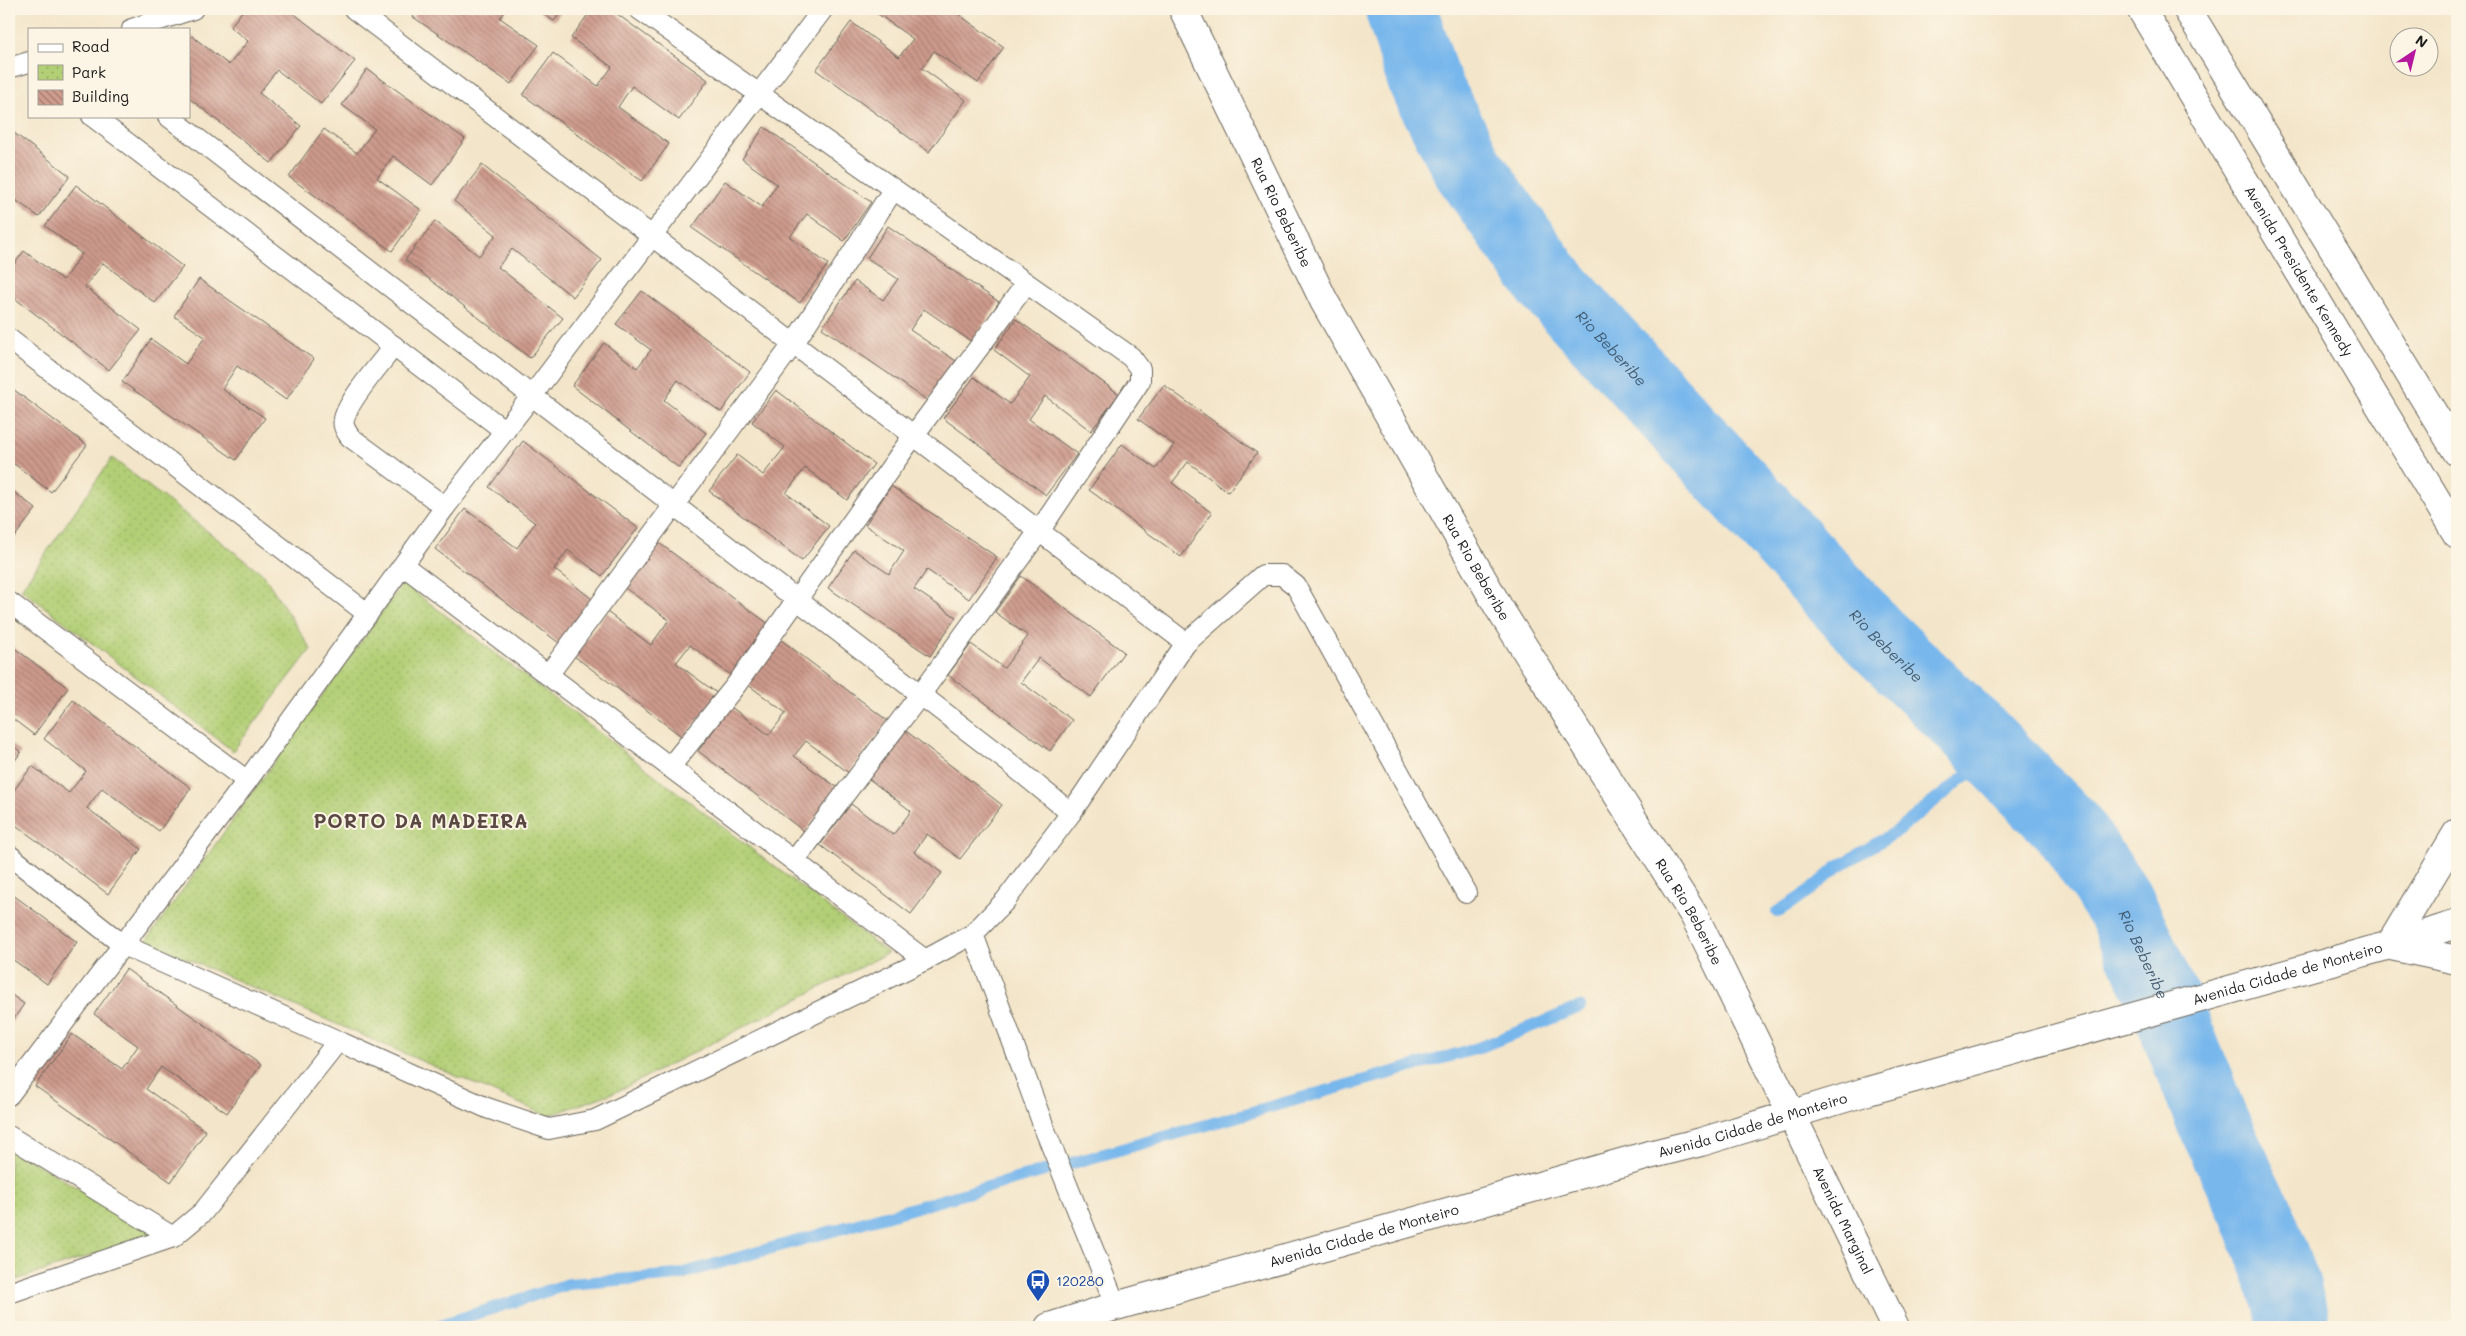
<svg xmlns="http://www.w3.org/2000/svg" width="2466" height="1336" font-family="Mali,sans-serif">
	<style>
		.park { fill: url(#park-dots); stroke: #677649 }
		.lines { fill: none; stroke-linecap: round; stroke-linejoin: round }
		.stream { stroke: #78b7ec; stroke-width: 12 }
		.river { stroke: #78b7ec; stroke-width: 72 }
		.building { fill: url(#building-back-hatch) }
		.lane-casing { stroke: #676259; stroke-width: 22 }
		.street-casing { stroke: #676259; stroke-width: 30 }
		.secondary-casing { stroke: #676259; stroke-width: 30 }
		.primary-casing { stroke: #676259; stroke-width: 30 }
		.lane { stroke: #fff; stroke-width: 20 }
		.street { stroke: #fff; stroke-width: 28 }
		.secondary { stroke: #fff; stroke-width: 28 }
		.primary { stroke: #fff; stroke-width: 28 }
		.labels { text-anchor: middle; stroke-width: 4; stroke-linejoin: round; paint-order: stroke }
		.street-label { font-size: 14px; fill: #1c1c1c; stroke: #fcf5e5 }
		.transit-label { font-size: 14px; fill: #164399; stroke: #fcf5e5; text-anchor: start }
		.water-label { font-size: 15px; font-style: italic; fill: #415a6f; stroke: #fcf5e5 }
		.district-label { font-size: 19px; font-weight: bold; letter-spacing: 1px; fill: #5a4843; stroke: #fcf5e5 }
	</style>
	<defs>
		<pattern id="park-dots" width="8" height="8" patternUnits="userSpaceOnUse" patternTransform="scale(1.25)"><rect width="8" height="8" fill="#b2cf76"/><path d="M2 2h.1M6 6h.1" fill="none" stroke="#98b166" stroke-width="1.8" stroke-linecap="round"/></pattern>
		<pattern id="building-back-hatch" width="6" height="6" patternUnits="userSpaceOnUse" patternTransform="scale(1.25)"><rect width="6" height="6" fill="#cd9a8c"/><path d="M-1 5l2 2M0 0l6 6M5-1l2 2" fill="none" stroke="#a67d72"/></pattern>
	</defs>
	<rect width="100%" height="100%" fill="#fcf5e5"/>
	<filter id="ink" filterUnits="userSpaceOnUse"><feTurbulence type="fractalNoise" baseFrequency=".02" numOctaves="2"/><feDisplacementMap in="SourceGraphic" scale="10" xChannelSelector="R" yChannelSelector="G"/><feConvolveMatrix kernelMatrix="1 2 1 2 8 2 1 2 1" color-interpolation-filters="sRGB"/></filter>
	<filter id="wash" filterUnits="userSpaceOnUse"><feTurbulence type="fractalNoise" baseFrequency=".0096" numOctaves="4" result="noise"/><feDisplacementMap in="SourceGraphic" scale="20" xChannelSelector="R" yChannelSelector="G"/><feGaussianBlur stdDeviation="1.12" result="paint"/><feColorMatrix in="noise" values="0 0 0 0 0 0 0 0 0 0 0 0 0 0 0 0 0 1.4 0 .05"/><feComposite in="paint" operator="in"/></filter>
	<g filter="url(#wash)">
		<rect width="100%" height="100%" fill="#f3e5c9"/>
		<!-- park -->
		<g class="park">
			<path d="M112 458 263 574 311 649 233 751 21 589Z"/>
			<path d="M403 583 888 953 618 1091 548 1116 146 941Z"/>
			<path d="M9 1147 156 1235 9 1282Z"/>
		</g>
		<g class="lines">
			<!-- stream -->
			<g class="stream">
				<path d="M1777 912 1807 893 1836 868 1897 831 1994 753"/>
				<path d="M434 1327 569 1284 677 1275 1478 1048 1580 1007"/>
			</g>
			<!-- river -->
			<path class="river" id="s1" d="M1401 9 1423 79 1469 169 1548 280 1874 636 1977 735 2070 830 2119 903 2169 1011 2212 1120 2256 1212 2287 1291 2294 1327"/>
		</g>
		<g id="blocks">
			<!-- building -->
			<g class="building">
				<path d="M244 9H288L355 61 321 104 277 70 259 93 301 126 271 163 189 98V40L192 36 229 65 248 41 230 27Z"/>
				<path d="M418 9H507L500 18 539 45 511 84 413 17Z"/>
				<path d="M536 9H563L554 21Z"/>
				<path d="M592 9H610L708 80 679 120 632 86 618 107 669 144 642 181 523 95 553 53 598 86 612 67 571 38Z"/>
				<path d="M759 9H774L769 16Z"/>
				<path d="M871 9H951L1004 47 978 83 934 51 922 68 966 100 929 152 816 70 851 22 899 57 913 39Z"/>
				<path d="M367 69 465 139 432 185 393 156 377 178 421 210 392 251 289 177 324 129 357 153 375 129 342 105Z"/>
				<path d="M764 127 871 202 844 241 807 214 790 237 828 264 800 303 692 228 725 181 762 207 777 184 742 159Z"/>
				<path d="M9 129 70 176 39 217 9 195Z"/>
				<path d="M482 165 602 260 573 297 512 249 498 267 563 318 530 358 405 260 435 221 479 256 496 235 454 201Z"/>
				<path d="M76 185 183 267 155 303 103 263 85 287 141 330 109 370 9 294V271L24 251 63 280 82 254 45 226Z"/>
				<path d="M888 226 999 302 972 342 924 309 910 330 956 361 928 401 822 328 855 281 883 300 898 279 867 258Z"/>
				<path d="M9 236 15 241 9 250Z"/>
				<path d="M199 279 314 359 286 400 237 366 222 389 265 418 236 460 122 382 151 339 186 364 205 337 174 316Z"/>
				<path d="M642 291 750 372 721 412 678 380 664 400 706 433 679 468 572 386 604 343 637 368 651 350 616 324Z"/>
				<path d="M1016 319 1119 394 1091 431 1045 396 1029 419 1077 454 1046 495 943 418 974 377 1010 404 1030 377 994 350Z"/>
				<path d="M1164 385 1257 453 1228 492 1188 462 1172 483 1212 513 1181 557 1089 490 1122 444 1156 469 1174 445 1138 419Z"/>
				<path d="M9 386 87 445 51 492 9 460Z"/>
				<path d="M776 390 874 464 847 500 805 468 786 493 829 526 802 561 709 491 737 455 763 475 785 447 752 422Z"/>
				<path d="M523 441 638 528 602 576 568 550 554 569 592 599 559 643 435 549 465 509 517 548 535 523 489 487Z"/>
				<path d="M891 486 997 557 969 599 927 570 914 589 956 617 930 656 828 588 854 550 889 574 904 551 865 525Z"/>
				<path d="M9 488 36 509 9 544Z"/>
				<path d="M655 540 774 628 736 679 690 645 676 663 718 694 684 738 574 656 607 612 651 645 669 620 621 585Z"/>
				<path d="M1021 576 1124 652 1091 697 1039 658 1021 682 1072 720 1050 751 948 675 971 644 1004 668 1028 636 995 612Z"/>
				<path d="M780 639 888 721 849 773 806 741 794 756 838 788 805 832 698 751 731 707 769 735 786 713 747 684Z"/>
				<path d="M9 644 68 688 34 735 9 716Z"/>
				<path d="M73 700 191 788 159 831 102 788 87 808 141 849 108 894 9 820V797L32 766 69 793 86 771 44 739Z"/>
				<path d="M906 731 1002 805 960 859 927 834 914 852 942 873 911 914 820 845 851 804 893 835 911 811 869 779Z"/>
				<path d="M9 743 21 752 9 769Z"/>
				<path d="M9 892 77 942 47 984 9 957Z"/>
				<path d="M126 969 261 1065 227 1113 161 1067 146 1089 206 1131 171 1182 35 1086 72 1034 122 1069 138 1046 94 1014Z"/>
				<path d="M9 993 24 1004 9 1026Z"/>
			</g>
		</g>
	</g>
	<g filter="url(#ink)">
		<use href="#blocks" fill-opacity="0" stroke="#676259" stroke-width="1"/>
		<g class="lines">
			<!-- lane casing -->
			<g class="lane-casing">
				<g id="lane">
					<path d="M354 9 1186 643"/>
					<path d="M639 9 1131 357 1140 369V381L1040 530 920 695 794 861"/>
					<path d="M132 29 193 9"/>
					<path d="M9 68 29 62"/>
					<path d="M92 116 505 431"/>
					<path d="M168 116 1007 761 1071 813"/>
					<path d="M9 339 368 614"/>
					<path d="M394 346C381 363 348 400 344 419 342 426 346 431 350 437L445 507"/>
					<path d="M404 566 925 960"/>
					<path d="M9 602 247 781"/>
					<path d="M548 675 794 343 893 190"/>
					<path d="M670 767 736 685 914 435 1026 284"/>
					<path d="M9 855 123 945 338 1041 203 1212 173 1237 9 1136"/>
					<path d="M973 934 1045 1130 1116 1306"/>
					<path d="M338 1041 487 1108 549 1129 595 1120 925 960 973 934 1005 901 1071 813 1186 643 1263 575H1282L1296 586 1466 893"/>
					<path d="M9 1095 247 781 445 507 531 397 823 9"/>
					<path d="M9 1293 173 1237"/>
				</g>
			</g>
			<!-- street casing -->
			<g class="street-casing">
				<g id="street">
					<path id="s2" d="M1183 9 1324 301 1499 608 1695 917 1895 1327"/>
				</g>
			</g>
			<!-- secondary casing -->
			<g class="secondary-casing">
				<g id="secondary">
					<path id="s3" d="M2141 9 2457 534"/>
					<path d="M2187 9 2457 452"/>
				</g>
			</g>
			<!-- primary casing -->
			<g class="primary-casing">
				<g id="primary">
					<path d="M2390 945 2457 833"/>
					<path d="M2391 946 2457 960"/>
					<path id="s4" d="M1049 1327 1116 1306 1649 1155 1701 1142 1868 1091 2390 945 2457 924"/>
				</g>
			</g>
			<!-- lane -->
			<use href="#lane" class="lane"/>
			<!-- street -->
			<use href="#street" class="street"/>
			<!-- secondary -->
			<use href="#secondary" class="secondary"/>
			<!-- primary -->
			<use href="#primary" class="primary"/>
		</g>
	</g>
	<!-- icons -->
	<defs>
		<g id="bus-pin" transform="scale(1.25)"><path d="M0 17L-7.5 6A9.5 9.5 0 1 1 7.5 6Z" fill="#1a4fb4" stroke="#fcf5e5"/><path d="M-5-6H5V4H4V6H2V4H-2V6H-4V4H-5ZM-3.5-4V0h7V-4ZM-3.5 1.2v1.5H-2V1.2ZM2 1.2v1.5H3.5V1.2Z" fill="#fff"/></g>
	</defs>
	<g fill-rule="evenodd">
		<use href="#bus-pin" x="1038" y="1281"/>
	</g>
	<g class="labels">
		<!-- street labels -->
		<g class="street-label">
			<text dy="5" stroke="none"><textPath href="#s2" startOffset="226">Rua Rio Beberibe</textPath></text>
			<text dy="5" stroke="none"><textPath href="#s3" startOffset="306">Avenida Presidente Kennedy</textPath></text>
			<text dy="5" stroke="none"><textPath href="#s2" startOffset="631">Rua Rio Beberibe</textPath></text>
			<text dy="5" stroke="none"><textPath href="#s2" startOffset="1036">Rua Rio Beberibe</textPath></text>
			<text dy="5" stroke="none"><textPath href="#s4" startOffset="1288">Avenida Cidade de Monteiro</textPath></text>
			<text dy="5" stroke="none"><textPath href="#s4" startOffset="732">Avenida Cidade de Monteiro</textPath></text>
			<text dy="5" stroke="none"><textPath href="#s2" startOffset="1381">Avenida Marginal</textPath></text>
			<text dy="5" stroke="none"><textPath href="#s4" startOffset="328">Avenida Cidade de Monteiro</textPath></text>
		</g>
		<!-- transit labels -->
		<g class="transit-label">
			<text x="1056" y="1286">120280</text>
		</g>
		<!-- water labels -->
		<g class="water-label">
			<text dy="5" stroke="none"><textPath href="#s1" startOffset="404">Rio Beberibe</textPath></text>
			<text dy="5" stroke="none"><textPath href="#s1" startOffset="809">Rio Beberibe</textPath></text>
			<text dy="5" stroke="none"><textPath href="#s1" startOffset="1214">Rio Beberibe</textPath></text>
		</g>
		<!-- district labels -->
		<g class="district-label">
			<text x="421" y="828">PORTO DA MADEIRA</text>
		</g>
	</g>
	<!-- margin -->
	<rect width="2466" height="1336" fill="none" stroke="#fcf5e5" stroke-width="30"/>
	<!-- legend -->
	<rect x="28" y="28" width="162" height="90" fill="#fcf5e5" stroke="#a29e95"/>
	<rect x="38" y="44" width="25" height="8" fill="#ffffff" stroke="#a29e95"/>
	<text x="72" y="52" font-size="15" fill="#1c1c1c">Road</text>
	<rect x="38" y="65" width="25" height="15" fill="url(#park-dots)" stroke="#a29e95"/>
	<text x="72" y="78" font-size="15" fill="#1c1c1c">Park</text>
	<rect x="38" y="90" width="25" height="15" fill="url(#building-back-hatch)" stroke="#a29e95"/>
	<text x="72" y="102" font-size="15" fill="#1c1c1c">Building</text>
	<!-- north arrow -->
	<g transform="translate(2414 52) rotate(35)"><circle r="24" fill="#fcf5e5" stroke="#a29e95"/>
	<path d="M0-4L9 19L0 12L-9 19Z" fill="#b5179e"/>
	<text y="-8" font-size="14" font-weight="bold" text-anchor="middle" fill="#1c1c1c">N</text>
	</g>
</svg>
